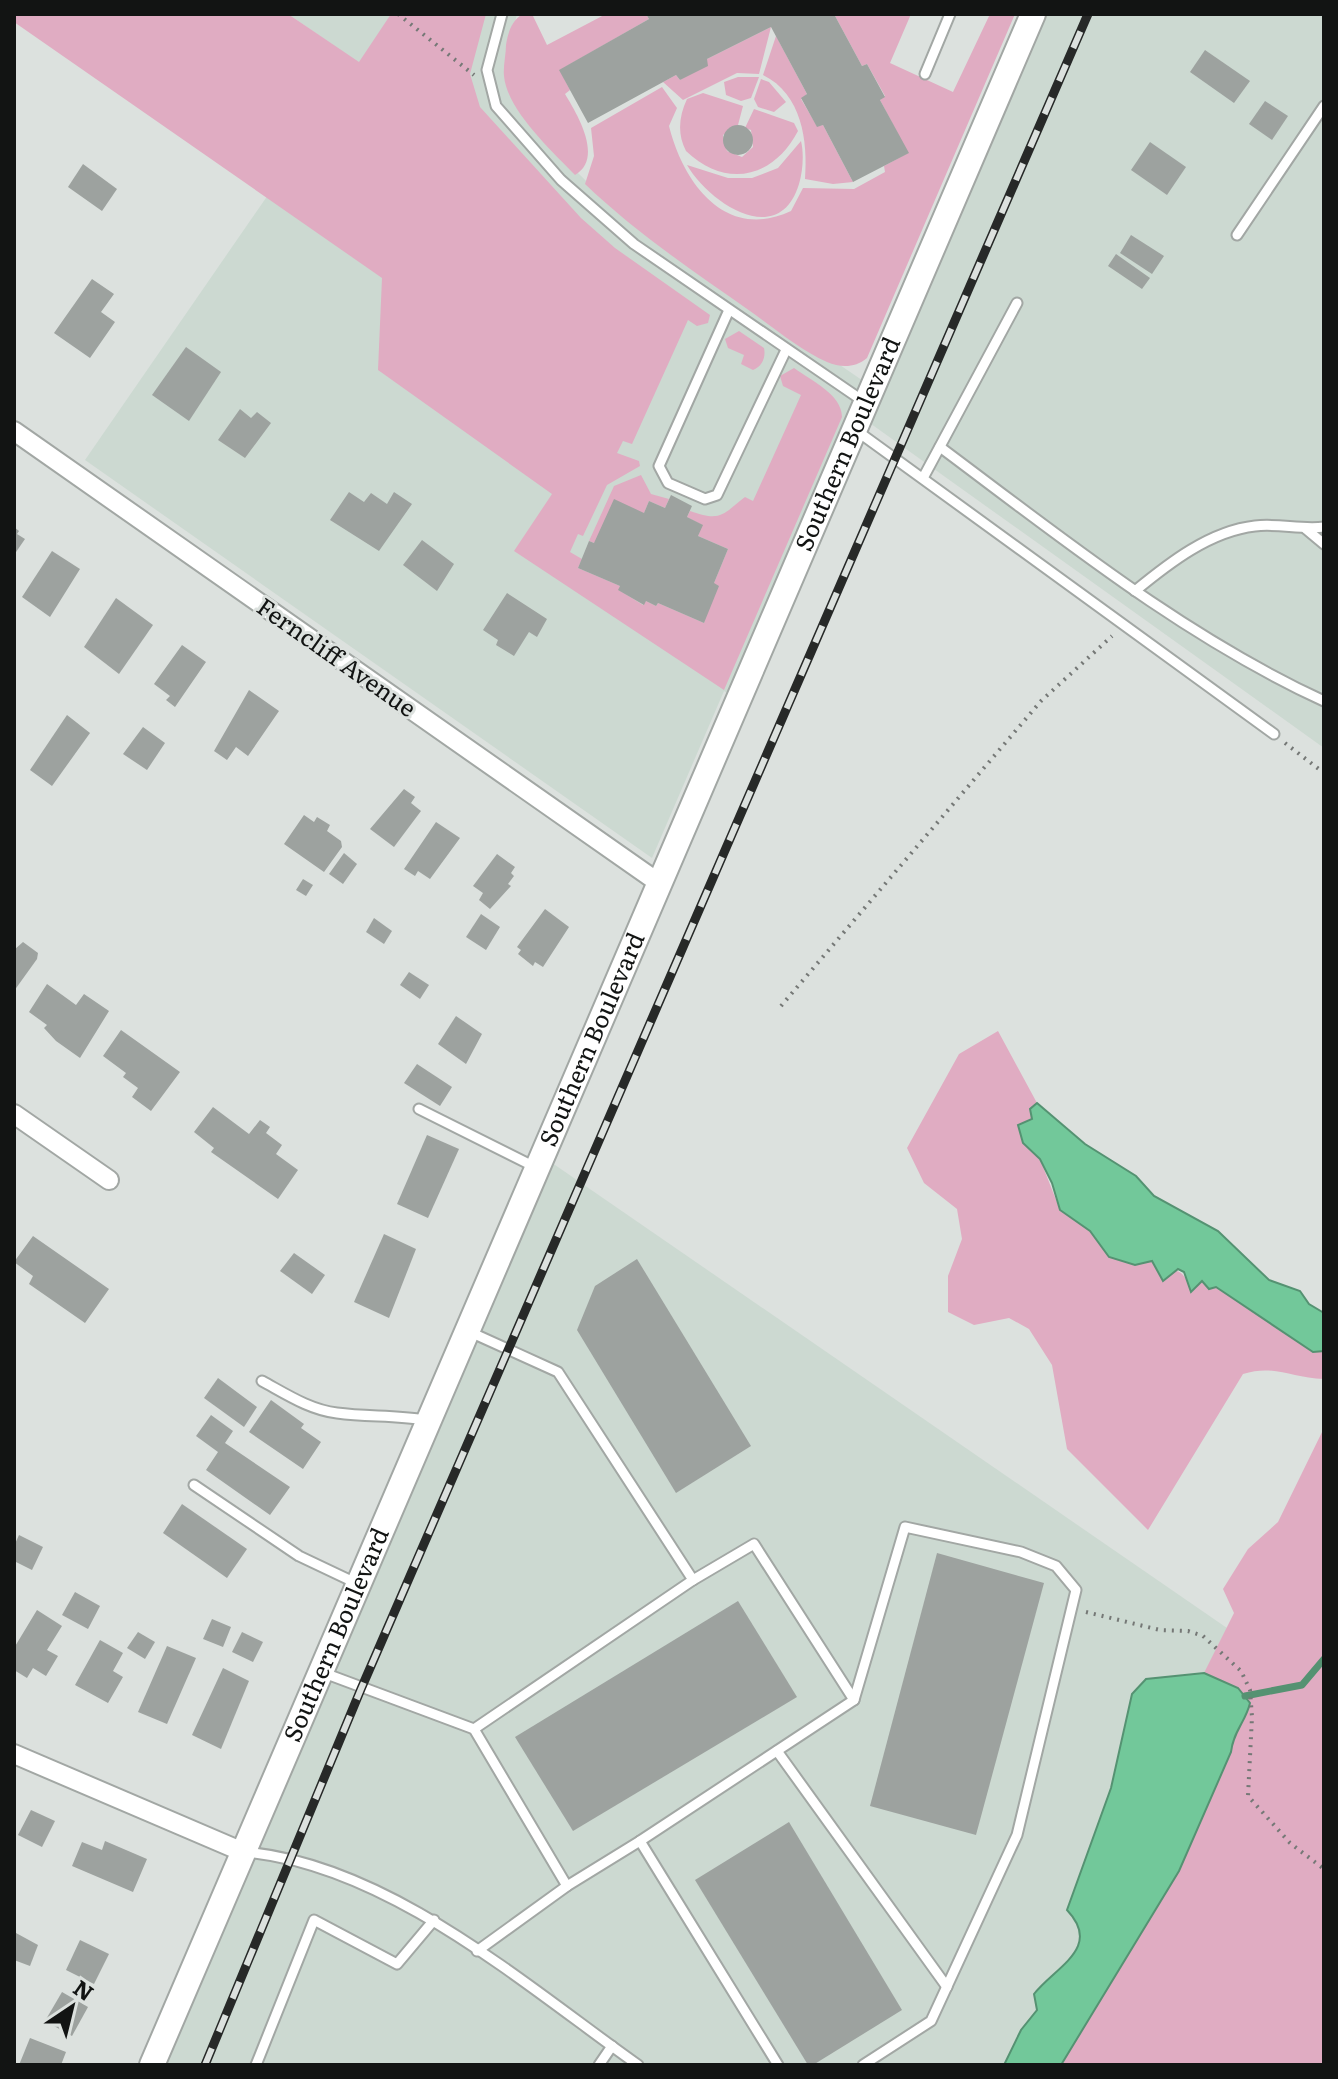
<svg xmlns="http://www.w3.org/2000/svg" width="1338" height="2079" font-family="Literata,serif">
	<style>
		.built { fill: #ccd9d1 }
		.green { fill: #e0acc2 }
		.water { fill: #72c89a; stroke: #559272; stroke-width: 2 }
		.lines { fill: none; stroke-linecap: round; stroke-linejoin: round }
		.stream { stroke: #559272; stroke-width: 7 }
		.building { fill: #9da29f }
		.service-casing { stroke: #a2a7a4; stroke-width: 13 }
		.minor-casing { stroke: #a2a7a4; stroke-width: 22 }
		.tertiary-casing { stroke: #a2a7a4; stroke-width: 28 }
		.path { stroke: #757876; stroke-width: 4; stroke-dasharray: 2 6; stroke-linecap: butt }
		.service { stroke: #fff; stroke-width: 9 }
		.minor { stroke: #fff; stroke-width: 18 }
		.tertiary { stroke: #fff; stroke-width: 24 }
		.rail-casing { stroke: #272928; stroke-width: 9 }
		.rail { stroke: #dce1de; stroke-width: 6; stroke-dasharray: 18; stroke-linecap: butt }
		.labels { text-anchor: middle; stroke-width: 6; stroke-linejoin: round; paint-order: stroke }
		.street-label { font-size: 24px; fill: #121413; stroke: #dce1de }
	</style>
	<rect width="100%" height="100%" fill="#dce1de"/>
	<!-- built -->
	<g class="built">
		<path d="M288 14H517L509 45 538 134 620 214 872 387 1033 14H1324V748L860 416 739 700 724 691 652 858 85 460 359 63Z"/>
		<path d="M542 1156 1227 1628 1029 2065H152Z"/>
	</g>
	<!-- green -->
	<g class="green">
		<path d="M14 14H288L359 62 391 14H486L470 74 480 107 581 218 615 248 710 315 708 323 697 326 688 320 632 444 623 441 617 453 639 461 640 466 607 485 583 536 578 534 570 552 582 559 578 568 620 586 619 590 643 605 646 601 656 606 658 603 704 623 714 583 728 549 698 536 702 525 687 517 690 511C721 522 722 515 745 497L753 501 801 395 783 386 780 376 794 368C810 380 842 394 842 417L724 690 514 551 552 494 378 370 382 278 14 22Z"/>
		<path d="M523 14 533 16 547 45 606 14H646L649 19 560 70 570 90 565 94C577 114 604 158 575 175 552 151 507 110 504 76 503 66 506 55 506 45 508 32 512 20 523 14Z"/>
		<path d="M834 14H911L890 63 953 92 990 14H1015L867 358C855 368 841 368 827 362 800 350 774 328 750 311 693 271 635 232 585 184L594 156 591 128 662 87 677 108 669 126C683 182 725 242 791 211L803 188 854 189 885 172 884 166 908 153 880 100 885 96 867 64 862 66Z"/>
		<path d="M771 27 759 74 737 73 683 100 663 82 676 75 680 80 707 59Z"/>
		<path d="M776 36 807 94 801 99 817 126 823 125 853 182 833 184 805 179C808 141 802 94 763 75Z"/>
		<path d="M738 77H759L751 98 741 101 726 95 724 82Z"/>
		<path d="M761 79 769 82 786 102 774 112 758 107 754 99Z"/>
		<path d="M703 93 743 106 738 125 723 135 727 151 742 157 753 147 751 130 745 128 754 109 794 123 798 131C774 177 727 190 686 151 677 134 679 116 687 99Z"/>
		<path d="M801 141C804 153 803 171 799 184 779 250 709 203 687 165L728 178H752L778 168Z"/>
		<path d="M739 331 764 348C766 358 762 366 753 370L741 364 744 355 728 348 725 339Z"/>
		<path d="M641 475 651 494 669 499 665 508 649 501 644 513 594 543 589 541 614 486Z"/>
		<path d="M998 1031 1037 1103 1031 1109 1032 1119 1023 1143 1040 1159 1060 1210 1090 1231 1109 1257 1135 1264 1152 1261 1160 1272C1181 1268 1183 1272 1192 1291L1202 1281 1209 1289 1216 1287 1313 1352 1324 1351V1379C1291 1378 1274 1364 1243 1374L1148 1530 1067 1449 1052 1365 1029 1329 1009 1318 974 1325 948 1312V1276L962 1239 957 1209 924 1183 907 1148 959 1054Z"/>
		<path d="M1324 1428V2065H1061L1179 1871 1231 1752 1233 1734 1248 1712 1238 1688 1204 1673 1234 1613 1223 1589 1248 1549 1278 1522Z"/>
	</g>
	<!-- water -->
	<g class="water">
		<path d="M1037 1103 1085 1144 1136 1176 1154 1196 1218 1231 1269 1280 1300 1291 1309 1304 1324 1313V1351L1313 1352 1216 1287 1209 1289 1202 1281 1191 1292 1184 1272 1178 1269 1163 1281 1152 1261 1135 1265 1109 1257 1090 1231 1060 1210 1052 1183 1040 1159 1023 1143 1018 1125 1032 1119 1030 1109Z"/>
		<path d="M1204 1673 1238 1688 1250 1703C1246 1721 1233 1732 1231 1752L1179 1871 1061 2065H1004L1021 2030 1037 2010 1034 1994C1055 1967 1103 1948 1067 1910L1111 1788 1132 1694 1146 1679Z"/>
	</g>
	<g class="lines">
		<!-- stream -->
		<path class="stream" d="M1245 1696 1302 1685 1324 1659"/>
	</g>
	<!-- building -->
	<g class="building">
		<path d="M646 14H834L862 66 867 64 885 97 880 100 909 153 853 182 823 125 817 127 801 98 807 94 771 27 707 59 708 66 680 80 676 75 588 123 559 70 649 19Z"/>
		<path d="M1205 50 1250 81 1234 103 1190 72Z"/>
		<path d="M1265 101 1288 116 1272 140 1249 124Z"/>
		<circle cx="738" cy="140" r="15"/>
		<path d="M1150 142 1186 167 1167 195 1131 170Z"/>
		<path d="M83 164 117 189 102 211 68 187Z"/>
		<path d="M1131 235 1164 256 1152 274 1120 253Z"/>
		<path d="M1116 254 1150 278 1142 289 1108 266Z"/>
		<path d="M92 279 114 294 101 312 115 322 90 358 54 333Z"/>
		<path d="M186 347 221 372 189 421 152 395Z"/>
		<path d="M240 409 251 418 257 412 271 423 245 458 218 440Z"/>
		<path d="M349 492 364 502 371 493 387 504 394 492 412 504 379 551 330 520Z"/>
		<path d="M671 495 692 506 687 517 703 525 698 536 728 549 714 583 719 586 704 623 658 603 656 606 646 601 644 605 618 590 620 586 578 568 589 541 594 543 614 499 644 513 649 501 665 508Z"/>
		<path d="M14 527 19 531 17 534 25 539 14 555Z"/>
		<path d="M422 540 454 564 437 591 403 565Z"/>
		<path d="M52 551 80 569 50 617 22 597Z"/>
		<path d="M507 593 547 619 537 637 529 632 514 656 496 645 498 640 483 630Z"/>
		<path d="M116 598 153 625 119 674 84 647Z"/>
		<path d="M182 645 206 662 175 707 166 700 170 696 154 684Z"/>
		<path d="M249 690 279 711 248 756 236 747 227 760 214 751Z"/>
		<path d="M67 715 90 733 52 786 30 770Z"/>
		<path d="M143 727 165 743 147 770 123 754Z"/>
		<path d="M404 789 415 797 411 803 421 811 394 847 370 829Z"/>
		<path d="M304 815 314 822 317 817 330 825 327 831 341 841 342 847 324 872 284 844Z"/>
		<path d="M436 822 460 838 430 879 418 871 415 876 404 869Z"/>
		<path d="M344 853 357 864 343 884 329 874Z"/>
		<path d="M497 854 515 867 511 873 514 876 508 884 511 886 490 909 479 900 483 893 473 886Z"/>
		<path d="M303 879 313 885 306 896 296 890Z"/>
		<path d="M545 909 569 927 543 967 535 962 533 966 518 954 521 950 517 947Z"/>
		<path d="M481 914 500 927 486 950 466 937Z"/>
		<path d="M374 918 392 931 384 944 366 932Z"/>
		<path d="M23 942 38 953 37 959 14 991V950Z"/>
		<path d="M409 972 429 985 420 999 400 985Z"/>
		<path d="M47 984 76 1005 84 994 109 1011 80 1058 56 1041 44 1028 47 1025 29 1012Z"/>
		<path d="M456 1016 482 1034 466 1064 438 1044Z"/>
		<path d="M121 1030 180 1072 151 1111 132 1097 138 1088 123 1077 126 1073 103 1056Z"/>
		<path d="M417 1064 452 1087 440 1106 404 1083Z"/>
		<path d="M213 1107 249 1134 260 1120 270 1127 266 1133 282 1145 276 1154 298 1170 278 1199 211 1152 214 1148 194 1132Z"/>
		<path d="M427 1135 459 1149 428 1218 397 1204Z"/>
		<path d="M384 1234 416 1249 389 1318 354 1302Z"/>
		<path d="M33 1236 109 1289 85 1323 29 1284 33 1276 14 1262Z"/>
		<path d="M294 1253 325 1275 312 1294 280 1271Z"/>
		<path d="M637 1259 751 1446 676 1493 577 1330 595 1286Z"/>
		<path d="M218 1378 257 1407 244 1427 204 1398Z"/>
		<path d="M271 1400 304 1424 301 1428 321 1442 303 1469 249 1432Z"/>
		<path d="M211 1415 233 1431 225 1443 290 1487 270 1515 206 1470 218 1452 196 1436Z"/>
		<path d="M182 1504 247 1549 227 1578 163 1533Z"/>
		<path d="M19 1535 43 1547 32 1570 14 1561V1546Z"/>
		<path d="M937 1553 1044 1583 976 1835 870 1806Z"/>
		<path d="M75 1592 100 1606 88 1629 62 1615Z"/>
		<path d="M738 1601 797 1697 573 1831 515 1737Z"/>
		<path d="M37 1610 62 1626 47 1650 58 1656 46 1676 33 1668 27 1678 14 1670V1648Z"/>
		<path d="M212 1619 231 1627 223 1647 203 1639Z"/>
		<path d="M138 1632 155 1642 145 1659 127 1648Z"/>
		<path d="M242 1632 263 1642 253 1662 232 1652Z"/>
		<path d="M100 1640 123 1653 113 1671 123 1677 108 1703 75 1685Z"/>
		<path d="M167 1646 196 1658 167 1724 138 1712Z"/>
		<path d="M223 1668 249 1681 221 1749 192 1735Z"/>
		<path d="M31 1810 55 1821 42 1847 18 1835Z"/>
		<path d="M789 1822 902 2010 813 2065H808L695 1880Z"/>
		<path d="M105 1841 147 1859 133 1892 72 1866 82 1842 102 1850Z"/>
		<path d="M16 1933 38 1945 30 1966 14 1960Z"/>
		<path d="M80 1940 109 1954 94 1984 66 1970Z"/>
		<path d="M62 1992 88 2007 72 2036 45 2021Z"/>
		<path d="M30 2038 66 2052 61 2065H19Z"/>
	</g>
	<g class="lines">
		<!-- service casing -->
		<g class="service-casing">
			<g id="service">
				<path d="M502 14 487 70 496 106 561 180 634 244 866 403"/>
				<path d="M925 74 950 14"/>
				<path d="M1237 235 1324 106"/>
				<path d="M729 310 659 466 668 483 705 499 717 495 786 350"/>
				<path d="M857 431 1274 734"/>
				<path d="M940 447C1063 539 1185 637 1324 701"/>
				<path d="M923 478 1017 303"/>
				<path d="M1306 529 1324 544"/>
				<path d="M1135 591C1169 563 1210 531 1255 526 1278 523 1301 530 1324 527"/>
				<path d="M419 1109 537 1168"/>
				<path d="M262 1381C286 1394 310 1410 337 1413 367 1417 396 1415 425 1420"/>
				<path d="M194 1485 299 1556 358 1584"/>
				<path d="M693 1580 754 1544 854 1700"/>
				<path d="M324 1673 474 1729 693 1580 558 1372 470 1332"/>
				<path d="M474 1729 567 1886 477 1951"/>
				<path d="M777 1751 947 1987"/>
				<path d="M640 1841 854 1700 905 1527 1021 1552 1056 1566 1076 1590 1017 1835 931 2021 863 2065"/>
				<path d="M245 1852C387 1864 525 1985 638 2065"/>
				<path d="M567 1886 640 1841 778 2065"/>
				<path d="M256 2065 314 1920 397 1964 434 1920"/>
				<path d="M599 2065 612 2046"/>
			</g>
		</g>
		<!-- minor casing -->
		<g class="minor-casing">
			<g id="minor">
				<path d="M14 431 659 883"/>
				<path d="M14 1114 109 1180"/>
				<path d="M14 1754 243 1852"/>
			</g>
		</g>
		<!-- tertiary casing -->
		<g class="tertiary-casing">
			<g id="tertiary">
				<path id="s1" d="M152 2065 1033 14"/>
			</g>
		</g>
		<!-- path -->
		<g class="path">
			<path d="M398 14 474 75"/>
			<path d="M1285 743 1324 773"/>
			<path d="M781 1006 1041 701 1112 636"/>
			<path d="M1086 1612 1160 1630 1188 1631 1203 1636 1241 1671 1250 1690 1252 1717 1248 1796 1290 1843 1324 1869"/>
		</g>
		<!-- service -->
		<use href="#service" class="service"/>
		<!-- minor -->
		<use href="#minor" class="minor"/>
		<!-- tertiary -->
		<use href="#tertiary" class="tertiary"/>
		<!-- rail casing -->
		<g class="rail-casing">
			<path id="rail" d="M205 2065 361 1689 1088 14"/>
		</g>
		<!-- rail -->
		<use href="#rail" class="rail"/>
	</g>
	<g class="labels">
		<!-- street labels -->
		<g class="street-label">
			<text dy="8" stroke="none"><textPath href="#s1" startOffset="1764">Southern Boulevard</textPath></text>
			<text transform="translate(336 658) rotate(35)" y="8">Ferncliff Avenue</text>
			<text dy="8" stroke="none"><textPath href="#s1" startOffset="1116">Southern Boulevard</textPath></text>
			<text dy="8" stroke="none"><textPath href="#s1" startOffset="468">Southern Boulevard</textPath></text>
		</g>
	</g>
	<!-- border -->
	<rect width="1338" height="2079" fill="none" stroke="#121413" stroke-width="32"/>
	<!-- north arrow -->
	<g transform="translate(72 2007) rotate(35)" stroke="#dce1de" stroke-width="6" paint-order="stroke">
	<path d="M0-6L14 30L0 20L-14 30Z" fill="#121413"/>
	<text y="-12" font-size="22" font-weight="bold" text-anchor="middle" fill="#121413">N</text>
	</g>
</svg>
